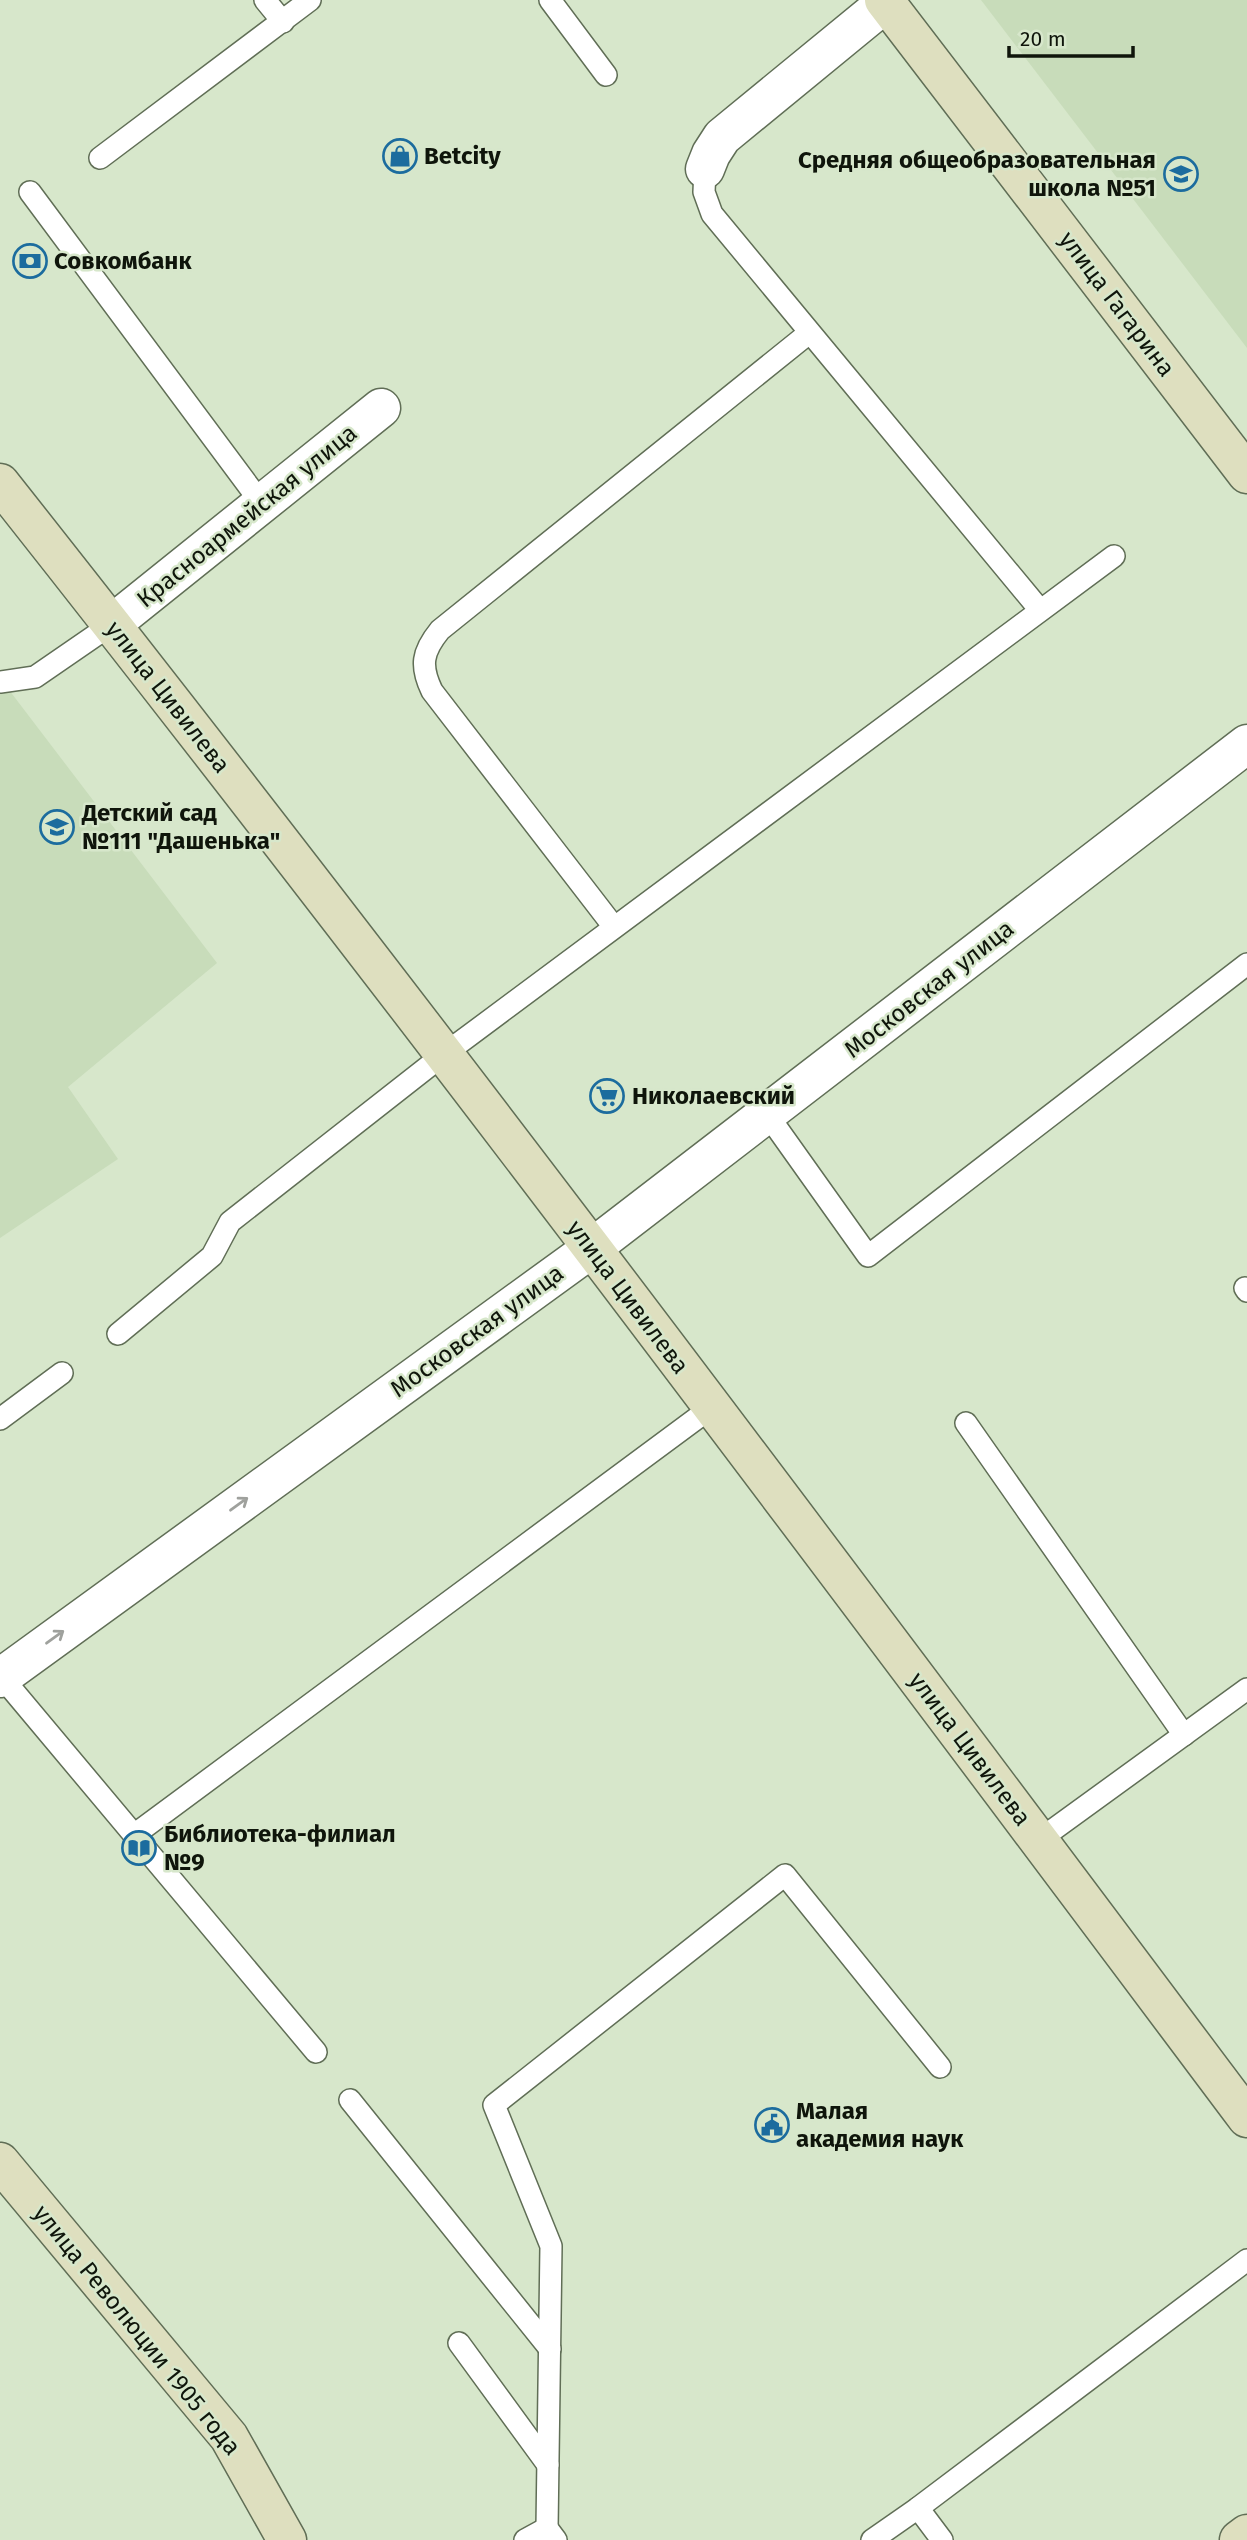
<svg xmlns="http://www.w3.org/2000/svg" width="1247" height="2540" font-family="'Fira Sans',sans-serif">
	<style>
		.built { fill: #c8dcba }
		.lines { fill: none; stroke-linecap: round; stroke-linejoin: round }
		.lane-casing { stroke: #606e56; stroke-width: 24 }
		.street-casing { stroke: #606e56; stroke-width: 41 }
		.secondary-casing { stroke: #606e56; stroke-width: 41 }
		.lane { stroke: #fff; stroke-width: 21 }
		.street { stroke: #fff; stroke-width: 38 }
		.secondary { stroke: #dedfbf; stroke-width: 38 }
		.oneway { stroke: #9fa19d }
		.labels { text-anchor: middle; stroke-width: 5; stroke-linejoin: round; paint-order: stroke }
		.poi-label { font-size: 24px; font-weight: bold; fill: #0f150b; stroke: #d7e7cb; text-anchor: start }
		.street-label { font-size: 24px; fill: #0f150b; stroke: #d7e7cb }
	</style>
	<rect width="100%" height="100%" fill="#d7e7cb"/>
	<!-- built -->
	<g class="built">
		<path d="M981 0H1247V348Z"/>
		<path d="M6 686 217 963 68 1087 118 1159 0 1238V690Z"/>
	</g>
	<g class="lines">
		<!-- lane casing -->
		<g class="lane-casing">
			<g id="lane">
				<path d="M265 0 283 22"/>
				<path d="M550 0 606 75"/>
				<path d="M100 158 310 0"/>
				<path d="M705 169 704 192 712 214 1040 610"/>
				<path d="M30 192 262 504"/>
				<path d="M0 682 35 677 112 624"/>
				<path d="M614 927 432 691C420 666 422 652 440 630L809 333"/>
				<path d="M767 1114 868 1256 1247 964"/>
				<path d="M1245 1288 1247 1291"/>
				<path d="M118 1334 212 1256 230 1222 443 1055 1114 556"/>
				<path d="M0 1419 62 1373"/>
				<path d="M966 1423 1184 1735"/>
				<path d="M0 1675 316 2052"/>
				<path d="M134 1835 712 1407"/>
				<path d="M1039 1840 1247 1689"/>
				<path d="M350 2100 550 2349"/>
				<path d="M459 2343 548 2465"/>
				<path d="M918 2508 942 2540"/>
				<path d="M547 2528 551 2246 494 2105 785 1875 940 2067"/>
				<path d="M525 2540 547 2528 556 2540"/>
				<path d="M872 2540 918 2508 1247 2260"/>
			</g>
		</g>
		<!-- street casing -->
		<g class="street-casing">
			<g id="street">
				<path d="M705 169 711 154 722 137 889 0"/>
				<path d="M112 624 381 408"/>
				<path d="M0 1678 592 1248 1247 744"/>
			</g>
		</g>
		<!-- secondary casing -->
		<g class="secondary-casing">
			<g id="secondary">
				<path d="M884 0 1247 474"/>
				<path d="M0 483C425 1020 836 1570 1247 2118"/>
				<path d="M0 2162 229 2437 287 2540"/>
				<path d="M1239 2540 1247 2534"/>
			</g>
		</g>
		<!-- lane -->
		<use href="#lane" class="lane"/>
		<!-- street -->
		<use href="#street" class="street"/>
		<!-- secondary -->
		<use href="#secondary" class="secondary"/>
	</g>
	<!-- one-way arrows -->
	<defs><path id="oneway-shaft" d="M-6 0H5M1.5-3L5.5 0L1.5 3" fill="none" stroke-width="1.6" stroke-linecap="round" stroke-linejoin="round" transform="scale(1.75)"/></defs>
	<g class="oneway">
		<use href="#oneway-shaft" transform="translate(239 1504) rotate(-36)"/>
		<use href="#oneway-shaft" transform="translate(55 1637) rotate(-36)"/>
	</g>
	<!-- icons -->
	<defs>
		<g id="shop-ring" transform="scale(1.75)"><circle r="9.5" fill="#d7e7cb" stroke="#1c6c9e" stroke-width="1.5"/><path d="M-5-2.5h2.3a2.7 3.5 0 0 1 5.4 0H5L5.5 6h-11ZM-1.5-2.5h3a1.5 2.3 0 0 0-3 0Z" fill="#1c6c9e"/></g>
		<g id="school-ring" transform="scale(1.75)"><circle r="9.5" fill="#d7e7cb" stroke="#1c6c9e" stroke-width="1.5"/><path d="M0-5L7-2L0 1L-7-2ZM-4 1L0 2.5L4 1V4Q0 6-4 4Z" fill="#1c6c9e"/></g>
		<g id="bank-ring" transform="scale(1.75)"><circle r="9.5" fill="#d7e7cb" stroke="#1c6c9e" stroke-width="1.5"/><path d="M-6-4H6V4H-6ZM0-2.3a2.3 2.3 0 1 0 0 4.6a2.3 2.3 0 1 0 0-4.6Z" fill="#1c6c9e"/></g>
		<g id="supermarket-ring" transform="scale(1.75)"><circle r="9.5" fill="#d7e7cb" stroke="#1c6c9e" stroke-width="1.5"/><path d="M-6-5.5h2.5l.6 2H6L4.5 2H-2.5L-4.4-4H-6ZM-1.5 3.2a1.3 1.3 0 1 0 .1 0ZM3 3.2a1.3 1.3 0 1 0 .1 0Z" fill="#1c6c9e"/></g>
		<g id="library-ring" transform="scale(1.75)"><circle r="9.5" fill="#d7e7cb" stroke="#1c6c9e" stroke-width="1.5"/><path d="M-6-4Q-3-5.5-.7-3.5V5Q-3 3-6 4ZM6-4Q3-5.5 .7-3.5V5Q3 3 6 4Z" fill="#1c6c9e"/></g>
		<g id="civic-ring" transform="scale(1.75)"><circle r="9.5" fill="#d7e7cb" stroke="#1c6c9e" stroke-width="1.5"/><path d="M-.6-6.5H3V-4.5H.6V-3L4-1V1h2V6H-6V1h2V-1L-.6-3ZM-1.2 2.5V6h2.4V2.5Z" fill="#1c6c9e"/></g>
	</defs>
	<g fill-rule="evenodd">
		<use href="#shop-ring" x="400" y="156"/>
		<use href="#school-ring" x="1181" y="174"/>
		<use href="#bank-ring" x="30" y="261"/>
		<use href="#school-ring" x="57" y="827"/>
		<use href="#supermarket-ring" x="607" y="1096"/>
		<use href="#library-ring" x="139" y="1848"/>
		<use href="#civic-ring" x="772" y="2125"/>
	</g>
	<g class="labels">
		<!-- poi labels -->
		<g class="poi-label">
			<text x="424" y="164">Betcity</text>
			<text x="1156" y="168" text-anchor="end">Средняя общеобразовательная<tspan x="1156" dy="28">школа №51</tspan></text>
			<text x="54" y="269">Совкомбанк</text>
			<text x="82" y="821">Детский сад<tspan x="82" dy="28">№111 "Дашенька"</tspan></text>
			<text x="632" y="1104">Николаевский</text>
			<text x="164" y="1842">Библиотека-филиал<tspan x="164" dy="28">№9</tspan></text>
			<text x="796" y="2119">Малая<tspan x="796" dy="28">академия наук</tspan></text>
		</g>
		<!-- street labels -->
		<g class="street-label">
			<text transform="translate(1117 304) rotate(53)" y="8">улица Гагарина</text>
			<text transform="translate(247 516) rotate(-39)" y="8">Красноармейская улица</text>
			<text transform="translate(168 697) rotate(52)" y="8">улица Цивилева</text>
			<text transform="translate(929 989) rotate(-38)" y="8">Московская улица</text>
			<text transform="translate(628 1297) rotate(53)" y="8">улица Цивилева</text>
			<text transform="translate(477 1331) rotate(-36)" y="8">Московская улица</text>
			<text transform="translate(970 1749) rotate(53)" y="8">улица Цивилева</text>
			<text transform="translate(137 2330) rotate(51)" y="8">улица Революции 1905 года</text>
		</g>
	</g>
	<!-- scale -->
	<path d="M1009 46v10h124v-10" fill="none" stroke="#0f150b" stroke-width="3.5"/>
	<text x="1020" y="46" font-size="21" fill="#0f150b" stroke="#d7e7cb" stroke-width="5" paint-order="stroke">20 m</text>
</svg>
